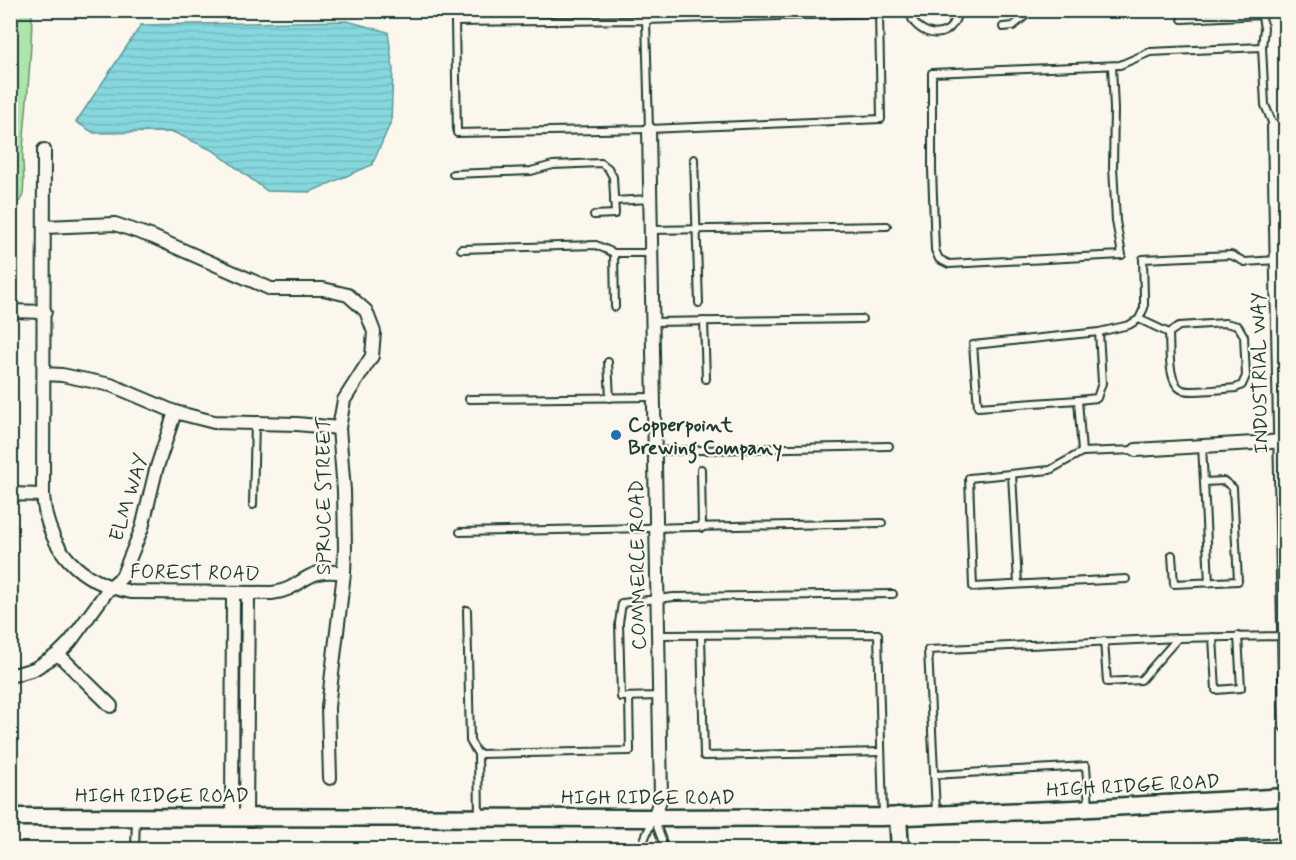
<svg xmlns="http://www.w3.org/2000/svg" width="1296" height="860" font-family="Mynerve,sans-serif">
	<style>
		.grass { fill: #ace6aa; stroke: #66926f; stroke-width: 1.5 }
		.water { fill: url(#water-rules); stroke: #5d9a9a; stroke-width: 1.5 }
		.lines { fill: none; stroke-linecap: round; stroke-linejoin: round }
		.service-casing { stroke: #1f3d34; stroke-width: 10 }
		.minor-casing { stroke: #1f3d34; stroke-width: 16 }
		.tertiary-casing { stroke: #1f3d34; stroke-width: 21 }
		.service { stroke: #fbf7ec; stroke-width: 6 }
		.minor { stroke: #fbf7ec; stroke-width: 12 }
		.tertiary { stroke: #fbf7ec; stroke-width: 16 }
		.poi-dot { fill: #1f6fb2; stroke: #fbf7ec; stroke-width: 2 }
		.labels { text-anchor: middle; stroke-width: 4.5; stroke-linejoin: round; paint-order: stroke }
		.street-label { font-size: 20px; fill: #1f3d34; stroke: #fbf7ec }
		.poi-label { font-size: 20px; font-weight: bold; fill: #1f3d34; stroke: #fbf7ec; text-anchor: start }
	</style>
	<defs>
		<pattern id="water-rules" width="6" height="5" patternUnits="userSpaceOnUse" patternTransform="scale(1.5)"><rect width="6" height="5" fill="#86d8de"/><path d="M0 2.5h6" fill="none" stroke="#73babf"/></pattern>
	</defs>
	<rect width="100%" height="100%" fill="#fbf7ec"/>
	<filter id="ink" filterUnits="userSpaceOnUse"><feTurbulence type="fractalNoise" baseFrequency=".0167" numOctaves="2"/><feDisplacementMap in="SourceGraphic" scale="12" xChannelSelector="R" yChannelSelector="G"/><feConvolveMatrix kernelMatrix="1 2 1 2 8 2 1 2 1" color-interpolation-filters="sRGB"/></filter>
	<g filter="url(#ink)">
		<!-- grass -->
		<path class="grass" d="M11 10 32 11C32 57 26 104 23 151 22 162 26 188 22 197 20 203 16 203 10 203Z"/>
		<!-- water -->
		<path class="water" d="M347 21 388 32 393 69 391 122 372 165 310 192 267 191 214 151 173 132 94 133 76 122 141 25Z"/>
		<g class="lines">
			<!-- service casing -->
			<g class="service-casing">
				<g id="service">
					<path d="M910 10C911 27 931 39 946 31 953 27 957 17 959 10"/>
					<path d="M1181 10 1182 19 1262 15"/>
					<path d="M1261 12 1264 28 1262 47"/>
					<path d="M646 20 455 22 457 133 649 129 881 119 879 13 646 20 649 129"/>
					<path d="M1003 27 1013 26 1024 17 1025 10"/>
					<path d="M1112 66 1114 109 1113 167 1116 221 1122 255 949 264 939 259 935 250 932 170V73L1120 65 1150 52 1262 47 1265 105 1274 127 1286 132"/>
					<path d="M1274 127 1286 121"/>
					<path d="M694 159 699 303"/>
					<path d="M453 174 531 171 553 165 601 163 608 168 613 177 615 214 594 215"/>
					<path d="M614 201 650 199"/>
					<path d="M651 230 887 226"/>
					<path d="M461 249 596 245 614 253H651"/>
					<path d="M614 253 615 307"/>
					<path d="M1139 319 1169 333"/>
					<path d="M704 321 706 379"/>
					<path d="M653 322 862 319"/>
					<path d="M1225 323 1238 326 1244 336 1246 376 1242 385 1236 388C1225 389 1191 393 1183 390 1167 385 1170 347 1169 333L1179 326Z"/>
					<path d="M608 362 610 398"/>
					<path d="M469 399 653 397"/>
					<path d="M1078 400 1097 398 1102 383 1099 332"/>
					<path d="M1202 446 1204 482"/>
					<path d="M1135 450 1082 452 1078 400 978 407 973 345 1099 332 1129 325 1139 319 1144 308V297L1143 259 1231 255 1245 262 1277 260"/>
					<path d="M655 451 889 446"/>
					<path d="M1082 452 1050 470 969 478 973 587 1126 579"/>
					<path d="M701 469 702 528"/>
					<path d="M1012 474 1018 584"/>
					<path d="M253 505 255 422"/>
					<path d="M460 532 882 523"/>
					<path d="M1172 555 1174 584 1238 581 1233 488 1224 481 1204 482 1209 583"/>
					<path d="M467 610 470 741 478 754"/>
					<path d="M658 635 878 634 883 816"/>
					<path d="M701 635 704 756 881 752"/>
					<path d="M1213 637 1216 690 1241 688 1238 636"/>
					<path d="M1104 641 1107 682 1141 680 1178 638"/>
					<path d="M659 696 621 697 619 623 622 603 674 597 893 594"/>
					<path d="M934 775 1086 766 1089 806"/>
					<path d="M936 812 928 650 1178 638 1284 636"/>
					<path d="M479 817 478 754 630 751 629 697"/>
					<path d="M654 819 662 840V850"/>
					<path d="M135 850 136 817"/>
					<path d="M644 850V840L653 819"/>
					<path d="M1139 850 1286 842"/>
				</g>
			</g>
			<!-- minor casing -->
			<g class="minor-casing">
				<g id="minor">
					<path d="M1274 127 1286 726"/>
					<path d="M649 129 661 797 654 818"/>
					<path d="M44 150 43 495C47 548 78 583 132 592L272 593C305 589 303 566 344 573"/>
					<path d="M45 227 115 224 153 237 271 289H323L348 295 366 311 374 332 372 356 344 400 339 428 344 491 345 548 344 573 328 707 330 778"/>
					<path d="M10 311 45 312"/>
					<path d="M44 374 62 375 111 385 175 412 214 422 297 424 339 428"/>
					<path d="M1136 450 1286 441"/>
					<path d="M10 494 43 495"/>
					<path d="M58 654 111 706"/>
					<path d="M10 676 34 669 58 654 70 642 110 587 122 577 142 528 156 470 175 412"/>
					<path d="M232 816 233 594"/>
					<path d="M246 816 248 594"/>
				</g>
			</g>
			<!-- tertiary casing -->
			<g class="tertiary-casing">
				<g id="tertiary">
					<path d="M898 816 900 850"/>
					<path d="M10 817 654 818 883 817 1074 809 1286 797"/>
				</g>
			</g>
			<!-- service -->
			<use href="#service" class="service"/>
			<!-- minor -->
			<use href="#minor" class="minor"/>
			<!-- tertiary -->
			<use href="#tertiary" class="tertiary"/>
		</g>
	</g>
	<!-- markers -->
	<circle class="poi-dot" cx="616" cy="435" r="6"/>
	<g class="labels">
		<!-- street labels -->
		<g class="street-label">
			<text transform="translate(1259 373) rotate(-91)" y="7">INDUSTRIAL WAY</text>
			<text transform="translate(323 496) rotate(-90)" y="7">SPRUCE STREET</text>
			<text transform="translate(128 497) rotate(-73)" y="7">ELM WAY</text>
			<text transform="translate(637 565) rotate(-91)" y="7">COMMERCE ROAD</text>
			<text transform="translate(195 572) rotate(1)" y="7">FOREST ROAD</text>
			<text transform="translate(1133 785) rotate(-3)" y="7">HIGH RIDGE ROAD</text>
			<text x="162" y="802">HIGH RIDGE ROAD</text>
			<text x="648" y="804">HIGH RIDGE ROAD</text>
		</g>
		<!-- poi labels -->
		<g class="poi-label">
			<text x="628" y="431">Copperpoint<tspan x="628" dy="23">Brewing Company</tspan></text>
		</g>
	</g>
	<!-- margin -->
	<rect width="1296" height="860" fill="none" stroke="#fbf7ec" stroke-width="36"/>
	<rect x="18" y="18" width="1260" height="824" fill="none" stroke="#1f3d34" stroke-width="2" filter="url(#ink)"/>
</svg>
